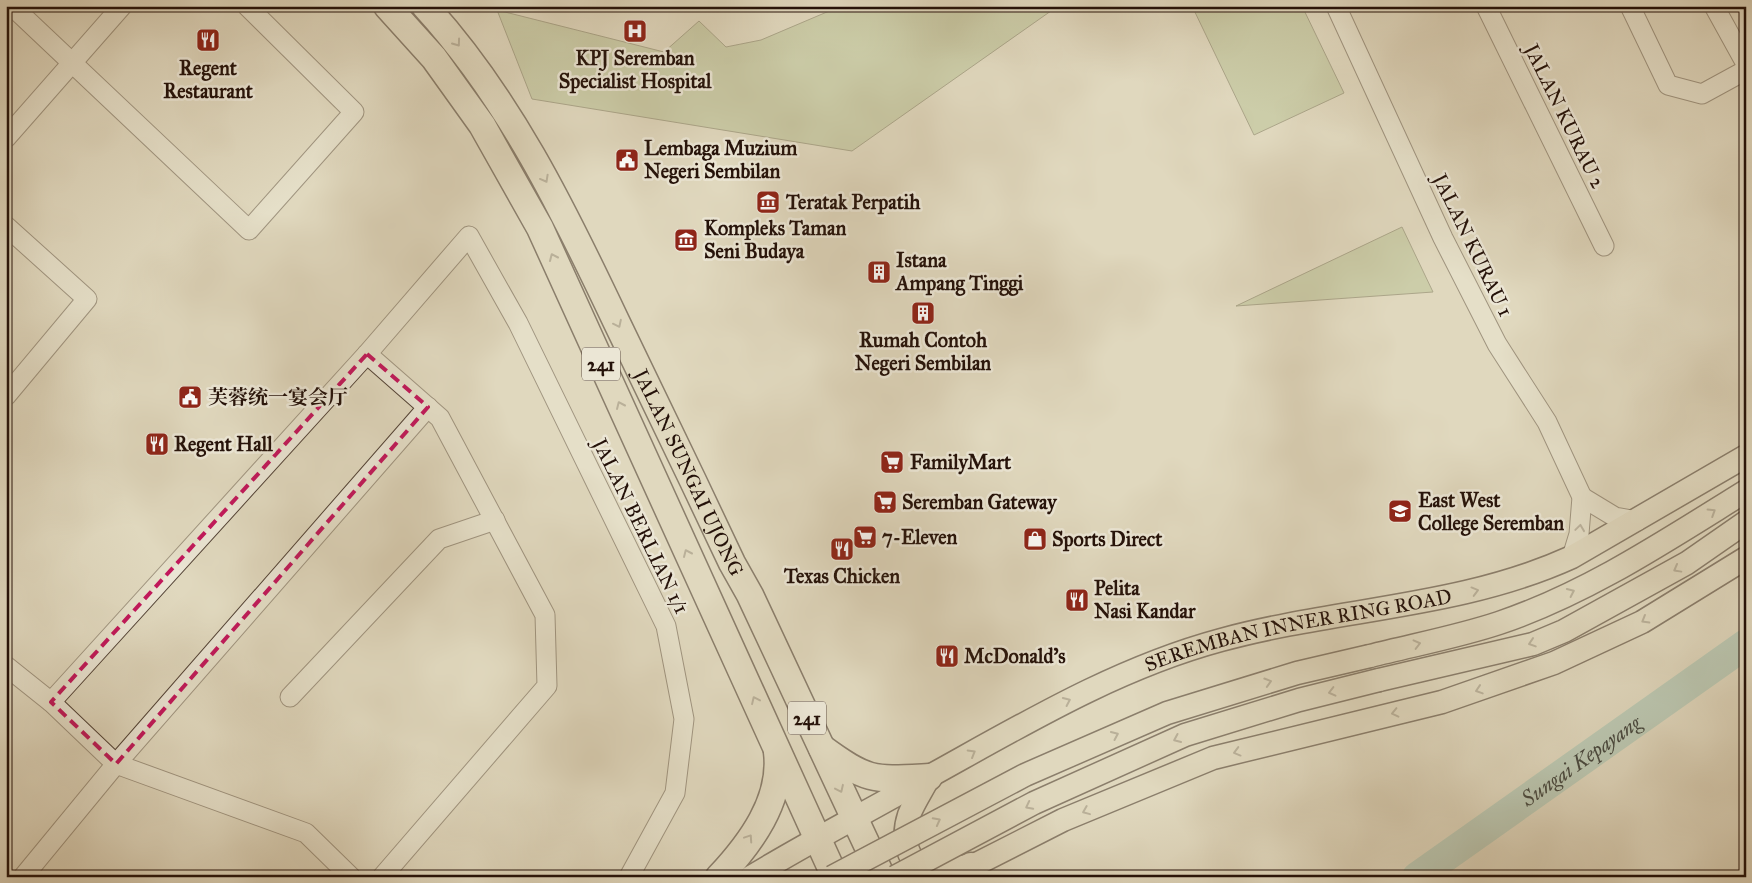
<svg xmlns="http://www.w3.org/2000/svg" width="1752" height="883" font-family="'IM FELL Great Primer','Noto Serif SC',serif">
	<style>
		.green { fill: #b4be90; stroke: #6c684c }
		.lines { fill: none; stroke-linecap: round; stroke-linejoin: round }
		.river { stroke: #94bbad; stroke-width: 30 }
		.minor-casing { stroke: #534336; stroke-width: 21 }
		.major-casing { stroke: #241109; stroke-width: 25 }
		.highway-casing { stroke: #241109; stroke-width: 29 }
		.minor { stroke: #ebe6d5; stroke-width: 19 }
		.major { stroke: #e0d8be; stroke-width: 22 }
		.highway { stroke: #e0d8be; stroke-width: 26 }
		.major-bridge-casing { stroke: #241109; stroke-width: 25; stroke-linecap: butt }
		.major-bridge { stroke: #e0d8be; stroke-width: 22 }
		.oneway { stroke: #8b7e6d }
		.oneway2 { stroke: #918679 }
		.marked { fill: none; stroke: #c2185b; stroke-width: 4; stroke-dasharray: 10 6; stroke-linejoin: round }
		.labels { text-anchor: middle; stroke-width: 5; stroke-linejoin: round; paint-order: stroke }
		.shield { fill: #ebe6d5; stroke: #605146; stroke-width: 1 }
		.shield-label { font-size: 19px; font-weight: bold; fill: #241109 }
		.poi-label { font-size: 20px; font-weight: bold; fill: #241109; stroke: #ebe6d5; text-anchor: start }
		.street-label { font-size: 20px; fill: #241109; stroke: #ebe6d5 }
		.water-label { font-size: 21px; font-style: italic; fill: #4b4c42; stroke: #ebe6d5 }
	</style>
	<rect width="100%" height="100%" fill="#e0d8be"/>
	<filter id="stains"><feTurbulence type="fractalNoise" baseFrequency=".004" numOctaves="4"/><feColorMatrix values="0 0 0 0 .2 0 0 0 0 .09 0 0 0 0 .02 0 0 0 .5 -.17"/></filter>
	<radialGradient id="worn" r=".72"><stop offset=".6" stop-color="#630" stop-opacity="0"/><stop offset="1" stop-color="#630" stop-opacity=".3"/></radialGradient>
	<!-- green -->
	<g class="green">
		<path d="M841 6H1058L852 151 532 99 497 10 664 52 699 21 726 47 761 40Z"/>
		<path d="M1192 6H1302L1344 93 1254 135Z"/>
		<path d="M1402 227 1433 292 1236 306Z"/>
	</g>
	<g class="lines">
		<!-- river -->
		<path class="river" id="s1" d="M1417 877 1746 644"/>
		<!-- minor casing -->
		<g class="minor-casing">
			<g id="minor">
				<path d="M12 6 249 230 354 112 247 6"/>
				<path d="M1336 6 1443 238 1497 344 1547 422 1582 497 1579 534 1572 557"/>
				<path d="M1486 6 1604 246"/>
				<path d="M1630 6 1668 85 1702 94 1746 70"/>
				<path d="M1714 6 1746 64"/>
				<path d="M6 138 122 6"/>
				<path d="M6 226 87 299 6 396"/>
				<path d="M367 354 440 418 545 615 547 686 382 877"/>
				<path d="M1582 497 1615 517 1637 521"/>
				<path d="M6 666 51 702 116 764 306 833 351 877"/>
				<path d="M290 697 439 539 495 520"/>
				<path d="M51 702 367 354 469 236 518 323 666 626 684 719 675 793 629 877"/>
				<path d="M23 877 116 764 428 407"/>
			</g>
		</g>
		<!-- major casing -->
		<g class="major-casing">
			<g id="major">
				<path d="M1370 656C1413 645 1457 637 1499 623 1588 593 1667 540 1746 491"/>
				<path d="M1379 680 1533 644 1564 631 1687 563 1746 522"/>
				<path d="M929 777C923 789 914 802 909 815 902 836 905 868 933 870 944 871 957 867 968 866"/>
				<path id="s2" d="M751 877C810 841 871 810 930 776 1024 724 1117 668 1221 640 1338 608 1460 608 1572 557L1746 456"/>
				<path d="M951 877 1063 820 1213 758 1442 702 1554 663 1642 622 1746 558"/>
			</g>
		</g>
		<!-- highway casing -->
		<g class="highway-casing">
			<g id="highway">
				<path d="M387 6 434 58 482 125 540 228 835 877"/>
				<path id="s3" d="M425 6C509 98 563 209 616 321 655 402 694 482 732 563L750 595 882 877"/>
				<path d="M822 748C868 782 874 780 929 777"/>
				<path d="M719 877C750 844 783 800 777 752"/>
				<path d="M966 877 971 866"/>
			</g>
		</g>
		<!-- minor -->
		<use href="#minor" class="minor"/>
		<!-- major -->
		<use href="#major" class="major"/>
		<!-- highway -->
		<use href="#highway" class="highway"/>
		<!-- major-bridge casing -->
		<g class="major-bridge-casing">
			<g id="major-bridge">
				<path d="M832 877 1025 775 1167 713 1297 673 1370 656"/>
				<path d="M895 877 1034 803 1185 735 1299 700 1379 680"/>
			</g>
		</g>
		<!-- major-bridge -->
		<use href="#major-bridge" class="major-bridge"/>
	</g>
	<!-- one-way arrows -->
	<defs><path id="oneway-chevron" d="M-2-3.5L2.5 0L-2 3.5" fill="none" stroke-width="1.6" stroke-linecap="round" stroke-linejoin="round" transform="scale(1.25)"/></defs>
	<g class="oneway">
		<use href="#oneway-chevron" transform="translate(457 43) rotate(54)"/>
		<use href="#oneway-chevron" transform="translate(545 179) rotate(61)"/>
		<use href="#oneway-chevron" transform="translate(553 257) rotate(-114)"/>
		<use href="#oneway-chevron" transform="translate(618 324) rotate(64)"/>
		<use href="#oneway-chevron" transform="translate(620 405) rotate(-114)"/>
		<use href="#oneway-chevron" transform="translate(1712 512) rotate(-32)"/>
		<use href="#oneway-chevron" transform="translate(687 553) rotate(-114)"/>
		<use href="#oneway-chevron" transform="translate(1677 569) rotate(151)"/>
		<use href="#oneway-chevron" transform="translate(1475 591) rotate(-15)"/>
		<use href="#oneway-chevron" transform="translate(1571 592) rotate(-25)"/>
		<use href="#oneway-chevron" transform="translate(1645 620) rotate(150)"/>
		<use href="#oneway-chevron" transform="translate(1532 643) rotate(162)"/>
		<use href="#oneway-chevron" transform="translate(1417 644) rotate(-14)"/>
		<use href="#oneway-chevron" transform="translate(1268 682) rotate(-17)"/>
		<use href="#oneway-chevron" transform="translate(1479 690) rotate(162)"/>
		<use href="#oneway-chevron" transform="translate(1332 692) rotate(166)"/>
		<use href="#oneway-chevron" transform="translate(755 700) rotate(-115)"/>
		<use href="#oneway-chevron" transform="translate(1067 701) rotate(-25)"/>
		<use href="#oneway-chevron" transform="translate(1395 713) rotate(167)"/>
		<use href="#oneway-chevron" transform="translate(1115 735) rotate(-24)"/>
		<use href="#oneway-chevron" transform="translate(1177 739) rotate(156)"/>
		<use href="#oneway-chevron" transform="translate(1237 752) rotate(165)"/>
		<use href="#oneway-chevron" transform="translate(972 753) rotate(-30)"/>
		<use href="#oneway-chevron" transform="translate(840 789) rotate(65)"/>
		<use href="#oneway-chevron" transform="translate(1029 806) rotate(153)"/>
		<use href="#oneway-chevron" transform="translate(1086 811) rotate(158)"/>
		<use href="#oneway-chevron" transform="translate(937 821) rotate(-28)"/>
		<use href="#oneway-chevron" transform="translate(749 838) rotate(-56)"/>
	</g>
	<use class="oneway2" href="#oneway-chevron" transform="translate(1580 528) rotate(-82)"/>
	<!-- marked area -->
	<path d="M0 0H1752V883H0ZM367 354 428 407 116 764 51 702Z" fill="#e0d8be" fill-opacity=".55" fill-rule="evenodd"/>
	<path class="marked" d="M367 354 428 407 116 764 51 702Z"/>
	<!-- icons -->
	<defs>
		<g id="hospital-square" transform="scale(1.25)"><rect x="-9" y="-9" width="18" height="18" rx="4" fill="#8f2418" stroke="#ebe6d5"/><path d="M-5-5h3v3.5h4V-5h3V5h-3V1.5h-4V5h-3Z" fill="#fff"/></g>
		<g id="restaurant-square" transform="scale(1.25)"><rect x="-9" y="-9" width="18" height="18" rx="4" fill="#8f2418" stroke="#ebe6d5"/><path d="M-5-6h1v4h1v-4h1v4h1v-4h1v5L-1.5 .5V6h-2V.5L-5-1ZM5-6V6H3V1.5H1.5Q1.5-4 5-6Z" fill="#fff"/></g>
		<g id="civic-square" transform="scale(1.25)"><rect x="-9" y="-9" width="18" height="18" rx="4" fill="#8f2418" stroke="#ebe6d5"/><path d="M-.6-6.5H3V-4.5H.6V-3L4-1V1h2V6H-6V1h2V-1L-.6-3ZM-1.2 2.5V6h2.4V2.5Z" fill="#fff"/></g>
		<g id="museum-square" transform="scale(1.25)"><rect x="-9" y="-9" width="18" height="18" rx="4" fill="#8f2418" stroke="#ebe6d5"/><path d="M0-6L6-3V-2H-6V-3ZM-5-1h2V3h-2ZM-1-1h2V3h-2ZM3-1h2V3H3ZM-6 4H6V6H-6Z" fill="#fff"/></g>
		<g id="building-square" transform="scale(1.25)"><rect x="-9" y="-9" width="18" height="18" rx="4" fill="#8f2418" stroke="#ebe6d5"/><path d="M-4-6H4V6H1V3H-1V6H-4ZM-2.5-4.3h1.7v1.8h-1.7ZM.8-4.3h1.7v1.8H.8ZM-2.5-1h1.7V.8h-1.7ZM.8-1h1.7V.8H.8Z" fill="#fff"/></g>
		<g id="supermarket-square" transform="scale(1.25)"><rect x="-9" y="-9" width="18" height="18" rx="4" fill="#8f2418" stroke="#ebe6d5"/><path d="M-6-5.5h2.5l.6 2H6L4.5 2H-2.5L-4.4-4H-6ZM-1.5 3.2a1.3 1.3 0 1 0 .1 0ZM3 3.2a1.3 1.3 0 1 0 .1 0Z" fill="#fff"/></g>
		<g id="university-square" transform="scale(1.25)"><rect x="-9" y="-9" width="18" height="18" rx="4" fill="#8f2418" stroke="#ebe6d5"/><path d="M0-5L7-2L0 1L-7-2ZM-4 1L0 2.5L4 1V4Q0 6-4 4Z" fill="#fff"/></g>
		<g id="shop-square" transform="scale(1.25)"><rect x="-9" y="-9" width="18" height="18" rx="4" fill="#8f2418" stroke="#ebe6d5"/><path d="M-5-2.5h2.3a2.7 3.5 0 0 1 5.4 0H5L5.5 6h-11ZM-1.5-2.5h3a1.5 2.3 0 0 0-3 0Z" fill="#fff"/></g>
	</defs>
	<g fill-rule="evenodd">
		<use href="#hospital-square" x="635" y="31"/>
		<use href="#restaurant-square" x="208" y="40"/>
		<use href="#civic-square" x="627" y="160"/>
		<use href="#museum-square" x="768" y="202"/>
		<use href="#museum-square" x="686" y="240"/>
		<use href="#building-square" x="879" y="272"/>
		<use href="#building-square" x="923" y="313"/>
		<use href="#civic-square" x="190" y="397"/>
		<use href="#restaurant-square" x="157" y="444"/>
		<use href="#supermarket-square" x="892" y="462"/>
		<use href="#supermarket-square" x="885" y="502"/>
		<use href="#university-square" x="1400" y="511"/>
		<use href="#supermarket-square" x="865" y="537"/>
		<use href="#shop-square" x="1035" y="539"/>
		<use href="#restaurant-square" x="842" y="549"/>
		<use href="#restaurant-square" x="1077" y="600"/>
		<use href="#restaurant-square" x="947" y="656"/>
	</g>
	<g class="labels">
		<!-- shield labels -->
		<g class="shield">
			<rect x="582" y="347.5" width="38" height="33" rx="4"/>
			<rect x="788" y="701.5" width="38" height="33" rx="4"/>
		</g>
		<g class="shield-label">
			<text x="601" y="371">241</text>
			<text x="807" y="725">241</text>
		</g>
		<!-- poi labels -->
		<g class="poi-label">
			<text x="635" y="65" text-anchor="middle">KPJ Seremban<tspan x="635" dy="23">Specialist Hospital</tspan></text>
			<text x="208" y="75" text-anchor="middle">Regent<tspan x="208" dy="23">Restaurant</tspan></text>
			<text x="644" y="155">Lembaga Muzium<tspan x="644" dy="23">Negeri Sembilan</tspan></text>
			<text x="786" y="209">Teratak Perpatih</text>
			<text x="704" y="235">Kompleks Taman<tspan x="704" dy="23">Seni Budaya</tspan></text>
			<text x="896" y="267">Istana<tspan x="896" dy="23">Ampang Tinggi</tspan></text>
			<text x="923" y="347" text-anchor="middle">Rumah Contoh<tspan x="923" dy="23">Negeri Sembilan</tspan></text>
			<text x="208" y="404">芙蓉统一宴会厅</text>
			<text x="174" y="451">Regent Hall</text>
			<text x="910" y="469">FamilyMart</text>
			<text x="1418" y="507">East West<tspan x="1418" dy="23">College Seremban</tspan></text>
			<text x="902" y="509">Seremban Gateway</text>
			<text x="882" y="544">7-Eleven</text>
			<text x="1052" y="546">Sports Direct</text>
			<text x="842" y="583" text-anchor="middle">Texas Chicken</text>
			<text x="1094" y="595">Pelita<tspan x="1094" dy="23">Nasi Kandar</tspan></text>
			<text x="964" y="663">McDonald's</text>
		</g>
		<!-- street labels -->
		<g class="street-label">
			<text transform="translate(1565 116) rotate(64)" y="7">JALAN KURAU 2</text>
			<text transform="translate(1473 245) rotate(64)" y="7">JALAN KURAU 1</text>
			<text dy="7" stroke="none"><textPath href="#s3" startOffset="538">JALAN SUNGAI UJONG</textPath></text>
			<text transform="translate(641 526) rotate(64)" y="7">JALAN BERLIAN 1/1</text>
			<text dy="7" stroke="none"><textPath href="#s2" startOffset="605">SEREMBAN INNER RING ROAD</textPath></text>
		</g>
		<!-- water labels -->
		<g class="water-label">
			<text dy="7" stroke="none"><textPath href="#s1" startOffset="201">Sungai Kepayang</textPath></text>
		</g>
	</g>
	<!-- margin -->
	<rect width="1752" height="883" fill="none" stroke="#e0d8be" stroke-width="25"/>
	<rect x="8" y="8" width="1737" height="868" fill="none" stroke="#241109" stroke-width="2.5"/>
	<rect x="12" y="12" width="1727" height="858" fill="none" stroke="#241109"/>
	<rect width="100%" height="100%" filter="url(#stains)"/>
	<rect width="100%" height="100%" fill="url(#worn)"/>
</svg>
